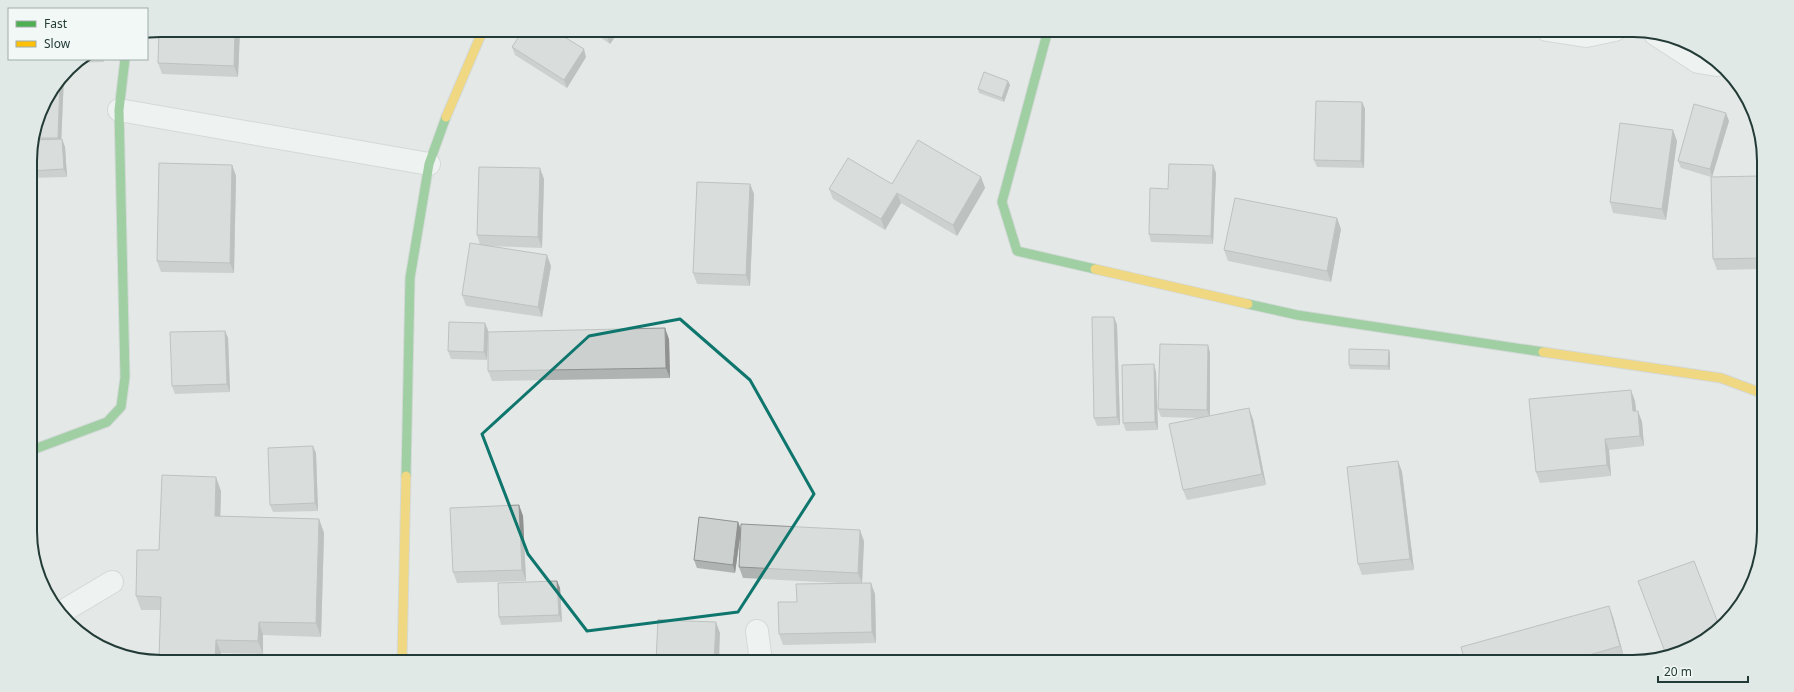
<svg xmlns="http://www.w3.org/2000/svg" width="1794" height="692" font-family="'Noto Sans',sans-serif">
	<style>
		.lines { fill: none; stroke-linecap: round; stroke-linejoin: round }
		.street-casing { stroke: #c1c6c4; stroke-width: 24 }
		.fast-casing { stroke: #c0c6c4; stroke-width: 11 }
		.slow-casing { stroke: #c0c6c4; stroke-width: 11 }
		.street { stroke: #fbfcfb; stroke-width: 22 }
		.fast { stroke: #4caf50; stroke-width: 9 }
		.slow { stroke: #ffc107; stroke-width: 9 }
		.wall { fill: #afb3b2 }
		.shaded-wall { fill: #8f9291 }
		.building { fill: #ccd0cf; stroke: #8f9291 }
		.marked { fill: none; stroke: #0f766e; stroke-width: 3; stroke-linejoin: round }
		.rim { fill: none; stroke: #233b36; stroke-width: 2 }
	</style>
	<rect width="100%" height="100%" fill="#e4e9e7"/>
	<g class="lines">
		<!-- street casing -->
		<g class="street-casing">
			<g id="street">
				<path d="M1547 30 1586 36 1615 30"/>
				<path d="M1655 34 1698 62 1717 65"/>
				<path d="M119 110 429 164"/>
				<path d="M60 613 112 582"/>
				<path d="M757 631 761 662"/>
			</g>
		</g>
		<!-- fast casing -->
		<g class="fast-casing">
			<g id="fast">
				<path d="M1048 30 1002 202 1017 251 1095 269"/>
				<path d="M1248 304 1297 315 1543 352"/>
				<path d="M32 450 107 422 121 407 125 377 119 110 125 59"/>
				<path d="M406 476 410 278 429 164 446 117"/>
			</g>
		</g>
		<!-- slow casing -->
		<g class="slow-casing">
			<g id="slow">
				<path d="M446 117 483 30"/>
				<path d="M1095 269 1248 304"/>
				<path d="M1543 352 1721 378 1764 394"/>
				<path d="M402 662 406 476"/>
			</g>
		</g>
		<!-- street -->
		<use href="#street" class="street"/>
		<!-- fast -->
		<use href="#fast" class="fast"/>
		<!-- slow -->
		<use href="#slow" class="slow"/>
	</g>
	<!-- wall -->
	<g class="wall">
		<path d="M161 30H240L238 77 162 74 158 63Z"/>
		<path d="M590 30H620L610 44Z"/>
		<path d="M512 47 586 57 567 88 515 55Z"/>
		<path d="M80 59H104V62L78 63 77 61Z"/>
		<path d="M64 77 61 139H62L65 147 67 177 30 178V152L44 103Z"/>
		<path d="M1008 81 1010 85 1004 102 979 93 978 89Z"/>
		<path d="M1362 102 1365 109 1364 168 1317 167 1314 160Z"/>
		<path d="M1729 121 1712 177 1759 176 1763 186V269L1717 270 1713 259 1711 177 1681 168 1678 161Z"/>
		<path d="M1677 141 1666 220 1613 213 1610 202Z"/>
		<path d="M232 165 236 176 234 273 161 272 157 261Z"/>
		<path d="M1216 173 1213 244 1151 242 1149 234 1168 189Z"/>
		<path d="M981 177 985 188 957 236 901 203 885 230 833 199 829 189Z"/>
		<path d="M544 179 542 248 486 246 551 266 542 317 466 306 462 295 480 245 477 235Z"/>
		<path d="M750 184 754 194 750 286 697 284 693 273Z"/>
		<path d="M1341 229 1331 282 1228 261 1224 250Z"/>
		<path d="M1114 317 1117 325 1120 425 1097 426 1094 418Z"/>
		<path d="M488 330 487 360 451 359 448 351Z"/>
		<path d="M225 331 228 338 230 392 175 394 172 386Z"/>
		<path d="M669 339 670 378 492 381 488 371Z"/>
		<path d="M1208 345 1210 353V416L1253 419 1266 485 1187 500 1183 490 1200 418 1161 417 1158 409Z"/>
		<path d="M1389 350 1390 354V370L1350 369 1349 365Z"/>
		<path d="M1156 372 1158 430 1126 431 1123 423Z"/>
		<path d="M1635 401 1636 411H1638L1642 422 1644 446 1609 450 1611 476 1540 483 1536 472Z"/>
		<path d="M316 453 318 511 273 512 270 505Z"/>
		<path d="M1398 461 1402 472 1414 570 1362 575 1358 564Z"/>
		<path d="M221 491 220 516 319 519 324 533 321 637 263 635V654L221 653 220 662H161L159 658 161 610H141L136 596 159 550Z"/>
		<path d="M519 505 523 516 526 581 457 583 453 572Z"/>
		<path d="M738 522 741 530 735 573 697 568 694 560Z"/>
		<path d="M864 541 862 583 875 594 876 643 783 645 779 634 797 602 857 584 743 578 739 567Z"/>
		<path d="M557 581 560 588 562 622 501 625 499 617Z"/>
		<path d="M1613 617 1624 657 1608 662H1465Z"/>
	</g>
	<!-- shaded-wall -->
	<g class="shaded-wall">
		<path d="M235 30H240L238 77 234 66Z"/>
		<path d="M612 30H620L610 44 607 37Z"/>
		<path d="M584 49 586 57 567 88 564 80Z"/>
		<path d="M64 77 61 146 58 138 60 81Z"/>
		<path d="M1008 81 1010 85 1004 102 1002 98Z"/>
		<path d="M1362 102 1365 109 1364 168 1361 161Z"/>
		<path d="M1726 113 1729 121 1712 177 1710 169Z"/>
		<path d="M1673 130 1677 141 1666 220 1662 209Z"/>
		<path d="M62 139 65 147 67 177 64 169Z"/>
		<path d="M232 165 236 176 234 273 230 263Z"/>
		<path d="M1213 165 1216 173 1213 244 1211 236Z"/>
		<path d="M540 168 544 179 542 248 538 237Z"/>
		<path d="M1759 176 1763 186V228L1761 221Z"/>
		<path d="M981 177 985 188 957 236 953 225Z"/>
		<path d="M750 184 754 194 750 286 746 275Z"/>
		<path d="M897 193 901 203 885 230 881 219Z"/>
		<path d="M1337 218 1341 229 1331 282 1327 271Z"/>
		<path d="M547 255 551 266 542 317 538 307Z"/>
		<path d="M1114 317 1117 325 1120 425 1117 417Z"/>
		<path d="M485 323 488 330 487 360 484 352Z"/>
		<path d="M665 328 669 339 670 378 666 368Z"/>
		<path d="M225 331 228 338 230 392 227 384Z"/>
		<path d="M1208 345 1210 353V418L1207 410Z"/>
		<path d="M1389 350 1390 354V370L1388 366Z"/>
		<path d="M1154 364 1156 372 1158 430 1155 422Z"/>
		<path d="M1631 390 1635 401 1637 422 1633 411Z"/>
		<path d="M1249 408 1253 419 1266 485 1262 474Z"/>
		<path d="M1638 411 1642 422 1644 446 1640 436Z"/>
		<path d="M1605 439 1609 450 1611 476 1607 465Z"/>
		<path d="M313 446 316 453 318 511 315 503Z"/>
		<path d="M1398 461 1402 472 1414 570 1410 559Z"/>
		<path d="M216 477 221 491 220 529 215 516Z"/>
		<path d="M519 505 523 516 526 581 522 570Z"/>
		<path d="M319 519 324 533 321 637 316 623Z"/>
		<path d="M738 522 741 530 735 573 733 565Z"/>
		<path d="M860 530 864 541 862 584 858 573Z"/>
		<path d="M557 581 560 588 562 622 559 615Z"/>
		<path d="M871 583 875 594 876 643 872 632Z"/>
		<path d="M1609 606 1613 617 1624 657 1620 646Z"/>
		<path d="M259 622 263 635V654L258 641Z"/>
		<path d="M716 622 720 633 719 662H714Z"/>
		<path d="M216 640 221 653 220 662H216L215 660Z"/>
	</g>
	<!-- building -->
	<g class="building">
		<path d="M159 30H235L234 66 158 63Z"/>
		<path d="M523 30H553L584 49 564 80 512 47Z"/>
		<path d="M598 30H612L607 37Z"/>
		<path d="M984 72 1008 81 1002 98 978 89Z"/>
		<path d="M60 81 58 138H34L44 103Z"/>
		<path d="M1316 101 1362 102 1361 161 1314 160Z"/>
		<path d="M1694 104 1726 113 1710 169 1678 161Z"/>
		<path d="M1620 123 1673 130 1662 209 1610 202Z"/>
		<path d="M62 139 64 169 30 171V152L33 140Z"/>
		<path d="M918 140 981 177 953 225 897 193 881 219 829 189 848 158 892 184Z"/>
		<path d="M159 163 232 165 230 263 157 261Z"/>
		<path d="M1169 164 1213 165 1211 236 1149 234 1150 188 1168 189Z"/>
		<path d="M479 167 540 168 538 237 477 235Z"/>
		<path d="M1759 176 1761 221H1763V258L1713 259 1711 177Z"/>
		<path d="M697 182 750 184 746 275 693 273Z"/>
		<path d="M1235 198 1337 218 1327 271 1224 250Z"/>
		<path d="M470 243 547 255 538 307 462 295Z"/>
		<path d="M1092 317H1114L1117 417 1094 418Z"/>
		<path d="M449 322 485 323 484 352 448 351Z"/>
		<path d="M665 328 666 368 488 371V332Z"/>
		<path d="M225 331 227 384 172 386 170 332Z"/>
		<path d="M1160 344 1208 345 1207 410 1158 409Z"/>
		<path d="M1349 349 1389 350 1388 366 1349 365Z"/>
		<path d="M1154 364 1155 422 1123 423 1122 365Z"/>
		<path d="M1631 390 1633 411H1638L1640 436 1605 439 1607 465 1536 472 1529 399Z"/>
		<path d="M1249 408 1262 474 1183 490 1169 424Z"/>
		<path d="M313 446 315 503 270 505 268 448Z"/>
		<path d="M1398 461 1410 559 1358 564 1347 467Z"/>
		<path d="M162 475 216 477 215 516 319 519 316 623 259 622 258 641 216 640 215 660 159 658 161 597 136 596 137 550H159Z"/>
		<path d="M519 505 522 570 453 572 450 508Z"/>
		<path d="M699 517 738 522 733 565 694 560Z"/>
		<path d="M741 524 860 530 858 573 739 567Z"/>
		<path d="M1694 561 1720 628 1713 635 1676 655 1667 657 1638 581Z"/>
		<path d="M557 581 559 615 499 617 498 583Z"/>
		<path d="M871 583 872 632 779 634 778 602H797L796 584Z"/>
		<path d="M1609 606 1620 646 1565 662H1465L1461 647Z"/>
		<path d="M658 620 716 622 714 662H656Z"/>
		<path d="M562 656V662H514V658Z"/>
	</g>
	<!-- marked area -->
	<path d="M0 0H1794V692H0ZM680 319 750 380 814 494 738 612 587 631 528 554 482 434 589 336Z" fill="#e4e9e7" fill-opacity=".55" fill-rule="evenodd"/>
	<path class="marked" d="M680 319 750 380 814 494 738 612 587 631 528 554 482 434 589 336Z"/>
	<!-- crop -->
	<path d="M0 0H1794V692H0ZM161 37H1633A124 124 0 0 1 1757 161V531A124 124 0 0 1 1633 655H161A124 124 0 0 1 37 531V161A124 124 0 0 1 161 37Z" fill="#e1e9e6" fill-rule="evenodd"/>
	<path class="rim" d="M161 37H1633A124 124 0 0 1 1757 161V531A124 124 0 0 1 1633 655H161A124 124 0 0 1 37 531V161A124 124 0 0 1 161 37Z"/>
	<!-- legend -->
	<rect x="8" y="8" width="140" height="52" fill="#f2f8f5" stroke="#9faca9"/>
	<rect x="16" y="21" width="20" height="6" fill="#4caf50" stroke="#9faca9"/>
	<text x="44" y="28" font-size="12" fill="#233b36">Fast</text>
	<rect x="16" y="41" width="20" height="6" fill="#ffc107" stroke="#9faca9"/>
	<text x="44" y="48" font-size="12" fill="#233b36">Slow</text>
	<!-- scale -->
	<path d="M1658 676v6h90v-6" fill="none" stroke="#233b36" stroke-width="2"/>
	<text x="1664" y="676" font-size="12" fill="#233b36" stroke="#f2f8f5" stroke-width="3" paint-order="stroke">20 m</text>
</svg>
